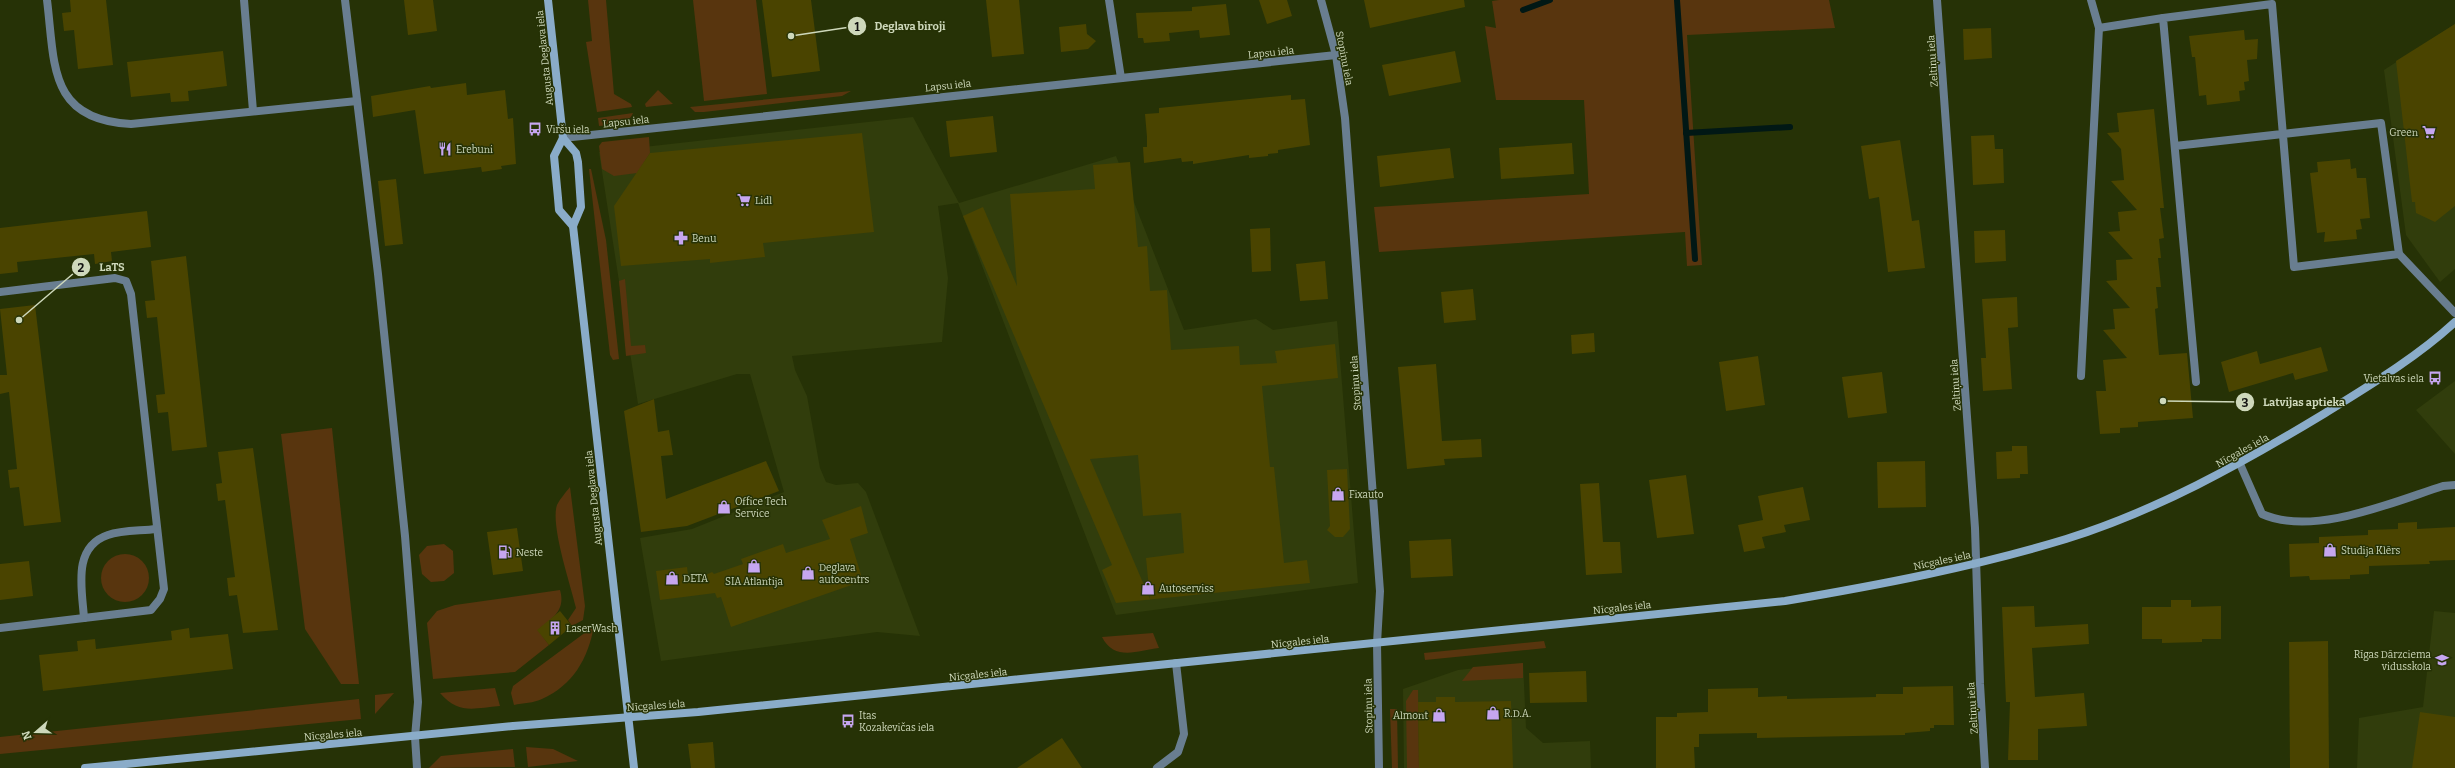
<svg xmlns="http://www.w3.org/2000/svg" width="2455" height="768" font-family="Bitter,serif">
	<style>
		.built { fill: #313d0c }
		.green { fill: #58350e }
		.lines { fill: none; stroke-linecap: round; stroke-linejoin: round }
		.stream { stroke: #011815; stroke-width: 6 }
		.building { fill: #4a4400; fill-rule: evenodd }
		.street { stroke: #697e90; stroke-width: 8 }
		.secondary { stroke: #8aacc9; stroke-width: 8 }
		.labels { text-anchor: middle; stroke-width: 3; stroke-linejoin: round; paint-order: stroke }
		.street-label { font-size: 10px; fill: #ced8bb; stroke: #263206 }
		.poi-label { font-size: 10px; fill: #ced8bb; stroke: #263206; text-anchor: start }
		.leader { fill: none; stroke: #ced8bb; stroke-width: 1.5 }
		.callout-dot { fill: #ced8bb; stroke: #263206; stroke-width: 1.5 }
		.mark-label { font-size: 12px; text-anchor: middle; font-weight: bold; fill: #111 }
		.callout-label { font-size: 11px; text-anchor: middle; font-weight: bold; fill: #ced8bb; stroke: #263206; stroke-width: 3; stroke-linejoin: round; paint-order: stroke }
	</style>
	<rect width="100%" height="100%" fill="#263206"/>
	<!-- built -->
	<g class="built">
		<path d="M2455 24V269L2440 282 2406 235 2384 70Z"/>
		<path d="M913 117 959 203 1116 156 1184 330 1256 319 1273 330 1337 321 1358 583 1116 615 958 203 938 206 948 278 942 342 792 356 795 370 807 396 820 468 826 482 836 485 858 483 866 492 920 636 877 632 661 661 640 538 692 529 784 492 750 374H737L638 404 599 152Z"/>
		<path d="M2455 381V454L2416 410Z"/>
		<path d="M2434 611 2455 613V768H2357L2359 718 2423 707Z"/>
		<path d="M1523 663 1526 728 1543 743 1590 741 1591 768H1404L1403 689 1458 670Z"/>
	</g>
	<!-- green -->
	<g class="green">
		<path d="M588 0H606L614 94 631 104 632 107 597 112 586 42 592 41Z"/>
		<path d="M693 0H756L767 94 704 101Z"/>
		<path d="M1499 0H1829L1835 28 1687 35 1702 265 1687 266 1685 232 1379 252 1374 207 1589 194 1584 100H1496L1485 26 1496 28 1492 1Z"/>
		<path d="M658 90 673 104 646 107 645 104Z"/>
		<path d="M851 91 842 96 704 112H695L690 107Z"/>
		<path d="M633 113C627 127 612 125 599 126L598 118Z"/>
		<path d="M649 137 650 153 637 173 614 176 602 169 599 146 602 142Z"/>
		<path d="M589 169H591L606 240 619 359 613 360 610 355Z"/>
		<path d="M625 279 631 346 645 345 646 353 626 356 619 281Z"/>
		<path d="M332 428 359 684H341L305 629 281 434Z"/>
		<path d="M570 487 585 606 583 620 572 626 568 620 576 608C571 586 550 525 557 505 560 499 566 492 570 487Z"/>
		<path d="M444 544 453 551 454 573 444 581 431 582 422 574 419 555 427 546Z"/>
		<circle cx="125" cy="578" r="24"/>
		<path d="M560 590C566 611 552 618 538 630L549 645 515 672 433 679 427 623 437 611 455 605Z"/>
		<path d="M594 626C588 659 573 685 542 699 534 703 523 703 514 705L511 693 513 686Z"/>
		<path d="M1153 633 1159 648C1137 651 1114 661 1102 637Z"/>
		<path d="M1544 641 1546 648 1425 660 1424 653Z"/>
		<path d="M1523 663V678L1462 681 1473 667Z"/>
		<path d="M495 688 500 706C474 708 459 715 440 693Z"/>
		<path d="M1413 690H1418L1419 768H1407L1406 701Z"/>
		<path d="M394 693 375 714V695Z"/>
		<path d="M359 699 361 719 0 754V737Z"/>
		<path d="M1390 709H1397L1398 768H1392Z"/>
		<path d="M526 747 553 749 578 761 528 767Z"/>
		<path d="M513 749 515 767 429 768 441 756Z"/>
	</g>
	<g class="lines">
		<!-- stream -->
		<g class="stream">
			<path d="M1677 0 1695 259"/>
			<path d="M1523 10 1550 0"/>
			<path d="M1686 133 1790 127"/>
		</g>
	</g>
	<!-- building -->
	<g class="building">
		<path d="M70 0H106L113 65 78 69 74 30 64 31 62 13 71 12Z"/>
		<path d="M404 0H433L437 31 408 35Z"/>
		<path d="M762 0H811L820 71 772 77Z"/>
		<path d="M986 0H1019L1024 54 992 57Z"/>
		<path d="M1259 0H1287L1292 16 1267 24Z"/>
		<path d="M1364 0H1464L1465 7 1370 28Z"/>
		<path d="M1226 4 1230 35 1200 38 1199 30 1169 33 1170 41 1144 43 1143 38H1138L1136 13 1192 11V7Z"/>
		<path d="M1086 24 1087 34 1096 41 1088 49 1061 52 1059 27Z"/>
		<path d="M2455 24V206L2435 222 2416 213 2415 202H2412L2396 61Z"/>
		<path d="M1991 28 1992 58 1964 60 1963 29Z"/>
		<path d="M2244 30 2245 40 2258 39 2257 59 2247 60 2249 81 2244 82 2245 90 2239 91 2240 101 2207 105 2206 95 2199 96 2195 57H2192L2189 36Z"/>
		<path d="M223 51 227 86 188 91 189 101 171 102 170 93 131 97 127 62Z"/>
		<path d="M1455 51 1461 82 1389 96 1382 65Z"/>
		<path d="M466 83 467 95 505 90 508 119 513 118 516 164 501 166 502 169 482 172 481 167 424 174 415 110 373 117 371 96 430 86 431 88Z"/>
		<path d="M1291 95V100L1305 99 1310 145 1278 150V153L1268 154V156L1249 158V155L1193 164V161L1182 162 1181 158 1144 163 1143 147H1147V137L1145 114 1159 113V108Z"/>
		<path d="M2154 109 2164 208H2160L2164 238 2159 239 2161 258H2158L2161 287H2156L2158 308 2155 309 2159 355 2187 353 2193 418 2138 422V427L2120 428V433L2100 434 2096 391H2106L2103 360 2127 358 2103 330 2115 329 2113 309 2130 308 2106 281 2117 280 2116 260 2133 259 2108 232 2120 231 2118 212 2137 210 2111 181 2124 180 2121 149 2107 133 2119 132 2117 113Z"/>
		<path d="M993 116 997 152 950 157 946 121Z"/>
		<path d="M862 133 874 232 763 243 765 257 710 263V259L621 266 614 206 650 153Z"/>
		<path d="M1994 135 1995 149H2003L2004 183 1973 185 1971 136Z"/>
		<path d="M1900 140 1912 221 1919 220 1925 268 1888 272 1879 197 1869 199 1861 146Z"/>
		<path d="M1572 143 1574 174 1501 179 1499 148Z"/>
		<path d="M1450 148 1454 178 1380 187 1377 156Z"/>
		<path d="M2350 159 2351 169 2356 168 2357 178H2366L2370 218 2360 219 2362 229 2356 230 2357 239 2324 242 2325 232 2317 233 2310 173 2318 172 2317 162Z"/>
		<path d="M1130 162 1138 247 1147 246 1150 291 1167 290 1171 350 1239 346 1240 365 1277 363 1275 351 1335 344 1338 378 1262 386 1270 467H1274L1284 563 1307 560 1310 583 1116 603 1102 570 1112 565 963 216 983 207 1017 286 1010 194 1095 189 1093 165ZM1138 455 1143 516 1181 513 1184 553 1146 558 1150 599 1090 459Z"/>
		<path d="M396 179 403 244 385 246 378 181Z"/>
		<path d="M147 211 151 247 111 252 112 261 95 264 94 254 17 262 18 272 0 274V228Z"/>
		<path d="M1270 228 1271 271 1252 272 1250 229Z"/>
		<path d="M2005 230 2006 261 1975 263 1974 231Z"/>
		<path d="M186 256 207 447 172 451 168 412 158 413 156 395 165 394 157 317 147 318 145 301 155 300 151 261Z"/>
		<path d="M1325 261 1328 299 1300 301 1296 264Z"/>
		<path d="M1473 289 1476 320 1444 323 1441 292Z"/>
		<path d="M2017 297 2018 327 2008 328 2012 389 1983 391 1981 358H1986L1982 299Z"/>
		<path d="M35 305 61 522 24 526 19 487 10 488 8 470 17 469 9 392 0 394V375H7L0 309Z"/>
		<path d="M1594 333 1595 352 1572 354 1571 335Z"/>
		<path d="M2321 347 2328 371 2295 380 2293 373 2229 392 2221 362 2257 351 2260 364Z"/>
		<path d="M1758 356 1765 405 1726 411 1719 362Z"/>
		<path d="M1436 364 1442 441 1481 439 1482 457 1444 459 1445 465 1407 469 1398 367Z"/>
		<path d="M1882 372 1887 413 1848 418 1842 377Z"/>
		<path d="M654 399 658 432 669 430 673 455 661 456 666 499 766 461 779 491 687 526 641 532 624 411Z"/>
		<path d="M2012 446H2027L2028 474H2020V478L1997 479 1996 452 2012 451Z"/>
		<path d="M253 448 278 630 243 633 237 595 229 596 227 578 235 577 225 500 218 501 216 484 222 483 218 452Z"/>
		<path d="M1925 461 1926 507 1878 508 1877 462Z"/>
		<path d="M1347 469 1350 529 1343 537H1335L1327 530 1330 526 1327 470Z"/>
		<path d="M1686 475 1694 534 1657 538 1649 480Z"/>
		<path d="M1599 483 1603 542H1620L1622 573 1586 575 1580 484Z"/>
		<path d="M1803 487 1810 520 1784 525 1786 532 1762 537 1765 548 1744 552 1738 525 1763 520 1758 496Z"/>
		<path d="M861 506 868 533 850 539 863 581 731 627 721 597 717 598 715 593 660 600 656 571 687 567 689 583 712 572 714 574 743 564 741 559 783 544 786 553 830 539 822 520Z"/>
		<path d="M2417 522V529L2455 527V560L2429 561 2430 564 2369 566V574L2350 575V579L2310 580 2309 576 2290 577 2289 544 2319 543V537L2368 535V530L2398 529V523Z"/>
		<path d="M517 528 523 571 493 575 487 532Z"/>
		<path d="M1451 539 1453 576 1411 578 1409 541Z"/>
		<path d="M29 561 33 596 0 600V564Z"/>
		<path d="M2171 600H2191V607L2221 606V639H2202V642L2162 643V639H2142V607H2171Z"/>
		<path d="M2034 606 2035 627 2088 624 2089 644 2032 648 2035 697 2084 693 2087 726 2038 729V760H2008L2010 702H2006L2002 607Z"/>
		<path d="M560 611 572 626 549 645 537 630Z"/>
		<path d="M189 628 190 638 228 634 233 669 43 691 39 655 78 651 77 641 95 639 96 649 172 640 171 631Z"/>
		<path d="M2328 641 2329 768H2290L2289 642Z"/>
		<path d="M1586 671 1587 702 1530 703 1529 673Z"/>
		<path d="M1953 686 1954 725H1934V728H1930V731L1905 733V735L1757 738V733L1699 734V747H1694L1695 768H1656V717H1677V713L1708 712V689L1758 688V697L1787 696V699L1876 697V694H1903V687Z"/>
		<path d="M1436 697H1455V702L1511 701 1513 768H1419L1418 702H1436Z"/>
		<path d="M2420 712 2455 717V768H2412Z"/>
		<path d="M1062 738 1082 768H1017Z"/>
		<path d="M713 742 715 768H691L688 744Z"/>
	</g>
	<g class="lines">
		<!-- street -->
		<g class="street">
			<path d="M47 0C55 64 48 120 131 124L357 101"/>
			<path d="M244 0 253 111"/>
			<path d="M345 0 378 274 405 536 418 702 415 737 417 768"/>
			<path d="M1109 0 1121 78"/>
			<path d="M1321 0 1336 55 1345 118 1380 591 1377 643 1379 768"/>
			<path d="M1937 0 1975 528 1980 684 1985 768"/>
			<path d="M2091 0 2099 28"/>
			<path d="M563 138 1336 55"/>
			<path d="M2175 146 2381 123 2399 254 2294 267 2272 4 2163 18 2196 382"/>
			<path d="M2399 254 2455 313"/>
			<path d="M0 292 115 278 126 281 131 294 164 589 160 599 151 610 84 618"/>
			<path d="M2081 376 2099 28 2163 18"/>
			<path d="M2240 464 2262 514C2313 537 2393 502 2443 486L2455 485"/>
			<path d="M0 628 84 618C82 589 72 547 108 535 122 530 141 531 156 529"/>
			<path d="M1157 768 1178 752 1184 734 1176 663"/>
		</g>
		<!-- secondary -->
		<g class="secondary">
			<path d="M548 0 563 138 554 156 558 198 559 210 573 226"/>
			<path d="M563 138 576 153 578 162 581 207 573 226 634 768"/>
			<path d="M85 768 513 726 698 712 1785 601C1879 585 1974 567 2066 539 2156 511 2241 464 2322 415 2367 387 2416 358 2455 322"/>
		</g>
	</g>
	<!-- icons -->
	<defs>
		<g id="bus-bare" transform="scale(1.08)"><path d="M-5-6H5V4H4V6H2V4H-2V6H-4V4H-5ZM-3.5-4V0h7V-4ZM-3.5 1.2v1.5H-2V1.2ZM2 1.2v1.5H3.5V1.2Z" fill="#c6a6f0" stroke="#263206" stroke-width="2.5" paint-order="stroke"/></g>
		<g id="supermarket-bare" transform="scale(1.08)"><path d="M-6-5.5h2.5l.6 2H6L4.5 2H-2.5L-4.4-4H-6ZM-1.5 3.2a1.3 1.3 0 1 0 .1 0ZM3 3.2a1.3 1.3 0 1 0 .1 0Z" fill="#c6a6f0" stroke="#263206" stroke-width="2.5" paint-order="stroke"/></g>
		<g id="restaurant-bare" transform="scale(1.08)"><path d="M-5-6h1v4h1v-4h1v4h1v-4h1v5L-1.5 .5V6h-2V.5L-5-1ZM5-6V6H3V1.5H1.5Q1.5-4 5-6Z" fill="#c6a6f0" stroke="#263206" stroke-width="2.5" paint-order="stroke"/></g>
		<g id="pharmacy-bare" transform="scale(1.08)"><path d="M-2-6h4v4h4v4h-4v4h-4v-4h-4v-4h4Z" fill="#c6a6f0" stroke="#263206" stroke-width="2.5" paint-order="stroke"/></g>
		<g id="shop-bare" transform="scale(1.08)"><path d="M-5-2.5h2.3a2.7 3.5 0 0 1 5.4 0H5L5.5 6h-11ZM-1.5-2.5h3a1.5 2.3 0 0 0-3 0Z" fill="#c6a6f0" stroke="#263206" stroke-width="2.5" paint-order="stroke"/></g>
		<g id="fuel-bare" transform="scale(1.08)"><path d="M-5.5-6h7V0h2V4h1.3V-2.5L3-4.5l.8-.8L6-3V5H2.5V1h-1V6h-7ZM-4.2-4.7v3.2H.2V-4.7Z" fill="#c6a6f0" stroke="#263206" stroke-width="2.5" paint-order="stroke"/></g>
		<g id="building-bare" transform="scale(1.08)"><path d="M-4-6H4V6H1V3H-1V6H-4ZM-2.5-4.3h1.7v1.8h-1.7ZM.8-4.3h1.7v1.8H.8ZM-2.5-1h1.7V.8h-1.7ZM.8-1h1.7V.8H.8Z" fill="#c6a6f0" stroke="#263206" stroke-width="2.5" paint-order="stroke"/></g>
		<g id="school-bare" transform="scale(1.08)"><path d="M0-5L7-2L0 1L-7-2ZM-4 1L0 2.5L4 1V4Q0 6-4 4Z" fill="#c6a6f0" stroke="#263206" stroke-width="2.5" paint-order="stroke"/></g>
	</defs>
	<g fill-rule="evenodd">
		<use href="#bus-bare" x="535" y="129"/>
		<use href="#supermarket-bare" x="2429" y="132"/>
		<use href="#restaurant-bare" x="445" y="149"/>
		<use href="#supermarket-bare" x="744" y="200"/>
		<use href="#pharmacy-bare" x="681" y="238"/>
		<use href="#bus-bare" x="2435" y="378"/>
		<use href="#shop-bare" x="1338" y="494"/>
		<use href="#shop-bare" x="724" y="507"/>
		<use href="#shop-bare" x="2330" y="550"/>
		<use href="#fuel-bare" x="505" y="552"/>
		<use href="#shop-bare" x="754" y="566"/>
		<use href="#shop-bare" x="808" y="573"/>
		<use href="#shop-bare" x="672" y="578"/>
		<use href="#shop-bare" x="1148" y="588"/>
		<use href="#building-bare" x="555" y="628"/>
		<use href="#school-bare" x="2442" y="660"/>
		<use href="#shop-bare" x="1493" y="713"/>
		<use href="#shop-bare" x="1439" y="715"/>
		<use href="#bus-bare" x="848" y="721"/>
	</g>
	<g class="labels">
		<!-- street labels -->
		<g class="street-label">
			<text transform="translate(1271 52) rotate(-6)" y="4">Lapsu iela</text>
			<text transform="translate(544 58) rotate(-96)" y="4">Augusta Deglava iela</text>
			<text transform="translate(1345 58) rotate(79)" y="4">Stopiņu iela</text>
			<text transform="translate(1932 61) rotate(-94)" y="4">Zeltiņu iela</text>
			<text transform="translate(948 85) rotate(-6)" y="4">Lapsu iela</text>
			<text transform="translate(626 121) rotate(-6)" y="4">Lapsu iela</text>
			<text transform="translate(1355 383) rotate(-94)" y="4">Stopiņu iela</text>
			<text transform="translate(1955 385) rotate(-94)" y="4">Zeltiņu iela</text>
			<text transform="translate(2242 450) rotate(-29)" y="4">Nīcgales iela</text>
			<text transform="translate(593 498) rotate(-96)" y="4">Augusta Deglava iela</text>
			<text transform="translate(1942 560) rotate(-12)" y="4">Nīcgales iela</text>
			<text transform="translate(1622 607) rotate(-6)" y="4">Nīcgales iela</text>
			<text transform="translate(1300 641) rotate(-6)" y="4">Nīcgales iela</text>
			<text transform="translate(978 674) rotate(-6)" y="4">Nīcgales iela</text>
			<text transform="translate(656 705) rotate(-4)" y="4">Nīcgales iela</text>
			<text transform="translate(1368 706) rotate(-91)" y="4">Stopiņu iela</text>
			<text transform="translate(1972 708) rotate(-94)" y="4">Zeltiņu iela</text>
			<text transform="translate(333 734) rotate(-5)" y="4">Nīcgales iela</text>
		</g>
		<!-- poi labels -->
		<g class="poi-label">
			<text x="546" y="133">Viršu iela</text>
			<text x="2418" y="136" text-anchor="end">Green</text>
			<text x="456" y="153">Erebuni</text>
			<text x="755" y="204">Lidl</text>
			<text x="692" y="242">Benu</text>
			<text x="2424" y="382" text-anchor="end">Vietalvas iela</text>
			<text x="1349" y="498">Fixauto</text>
			<text x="735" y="505">Office Tech<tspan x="735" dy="12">Service</tspan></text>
			<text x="2341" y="554">Studija Klērs</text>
			<text x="516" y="556">Neste</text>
			<text x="819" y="571">Deglava<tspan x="819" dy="12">autocentrs</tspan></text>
			<text x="683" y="582">DETA</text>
			<text x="754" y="585" text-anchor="middle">SIA Atlantija</text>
			<text x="1159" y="592">Autoserviss</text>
			<text x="566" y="632">LaserWash</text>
			<text x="2431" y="658" text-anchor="end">Rīgas Dārzciema<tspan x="2431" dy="12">vidusskola</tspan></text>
			<text x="1504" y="717">R.D.A.</text>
			<text x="859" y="719">Itas<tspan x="859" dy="12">Kozakevičas iela</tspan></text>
			<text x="1428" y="719" text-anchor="end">Almont</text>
		</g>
	</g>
	<!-- callouts -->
	<path class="leader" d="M791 36L857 26M19 320L81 267M2163 401L2245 402"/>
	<g class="callout-dot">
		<circle cx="791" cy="36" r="4"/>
		<circle cx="19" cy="320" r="4"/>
		<circle cx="2163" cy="401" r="4"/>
		<circle cx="857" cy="26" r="10"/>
		<circle cx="81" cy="267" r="10"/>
		<circle cx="2245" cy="402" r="10"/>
	</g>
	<g class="mark-label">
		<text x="857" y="31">1</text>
		<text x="81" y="272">2</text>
		<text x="2245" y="407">3</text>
	</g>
	<g class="callout-label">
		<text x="910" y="30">Deglava biroji</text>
		<text x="112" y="271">LaTS</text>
		<text x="2304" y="406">Latvijas aptieka</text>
	</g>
	<!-- north arrow -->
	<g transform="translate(36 732) rotate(250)" stroke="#263206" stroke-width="3" paint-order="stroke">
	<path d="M0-3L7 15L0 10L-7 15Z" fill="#ced8bb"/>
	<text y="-6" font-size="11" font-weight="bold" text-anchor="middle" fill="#ced8bb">N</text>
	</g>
</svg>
